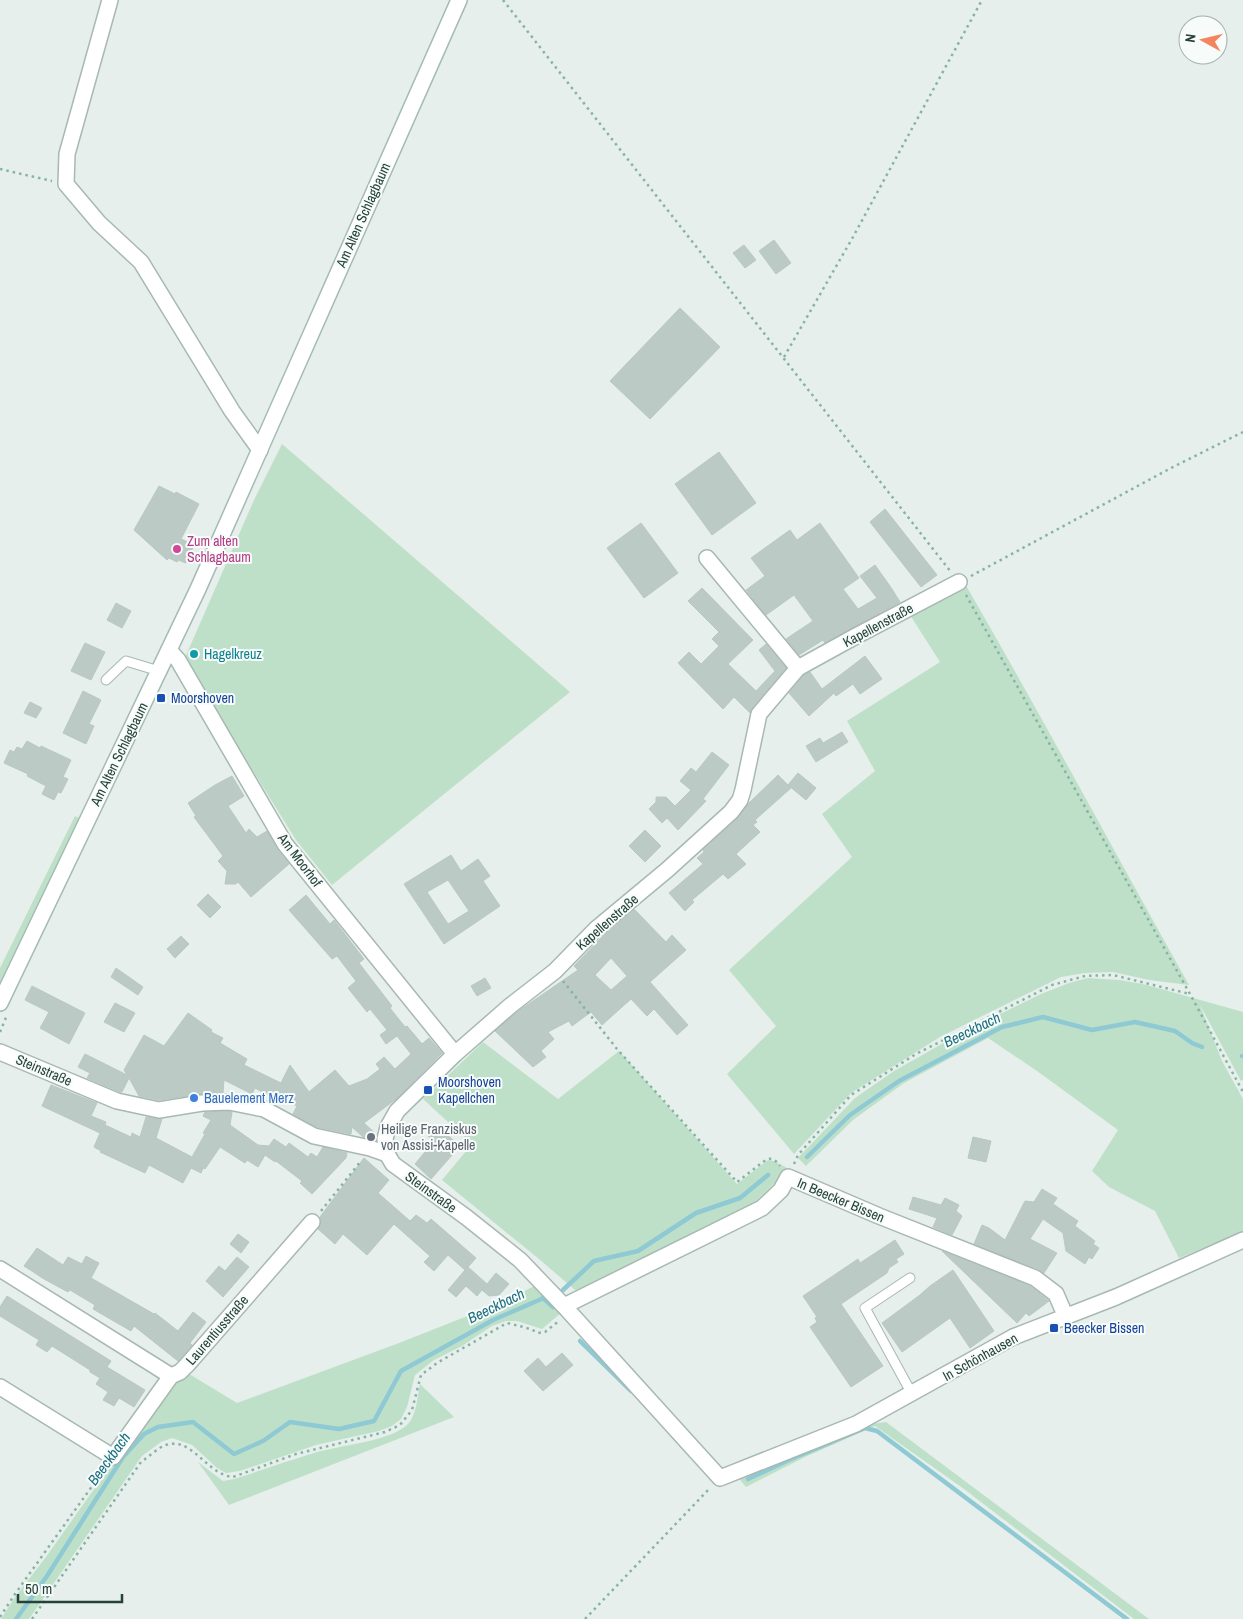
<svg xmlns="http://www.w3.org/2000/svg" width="1243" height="1619" font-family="'Archivo Narrow',sans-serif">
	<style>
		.green { fill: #bfe0c8 }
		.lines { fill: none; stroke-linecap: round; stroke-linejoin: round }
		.stream { stroke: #8ec9d4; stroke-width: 4.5 }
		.building { fill: #bbcac4; stroke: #b8c9c2; fill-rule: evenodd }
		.service-casing { stroke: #a8b8b2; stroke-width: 11 }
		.minor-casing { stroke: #a8b8b2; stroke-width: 18 }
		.secondary-casing { stroke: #a4bbb3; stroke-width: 18 }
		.path { stroke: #86b3a5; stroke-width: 2.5; stroke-dasharray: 2.5 4; stroke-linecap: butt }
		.service { stroke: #fff; stroke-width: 9 }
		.minor { stroke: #fff; stroke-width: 15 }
		.secondary { stroke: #fff; stroke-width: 15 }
		.hotel-dot { fill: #d1479c; stroke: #f7fbf9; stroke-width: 2 }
		.culture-dot { fill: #0f9aa8; stroke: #f7fbf9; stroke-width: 2 }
		.transit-dot { fill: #1a4fb4; stroke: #f7fbf9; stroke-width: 2 }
		.shop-dot { fill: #3f7fe0; stroke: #f7fbf9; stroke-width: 2 }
		.worship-dot { fill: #6b7280; stroke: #f7fbf9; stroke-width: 2 }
		.labels { text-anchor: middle; stroke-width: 4; stroke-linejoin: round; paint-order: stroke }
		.street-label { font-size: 14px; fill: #24423a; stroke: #f7fbf9 }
		.hotel-label { font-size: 14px; fill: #b23c85; stroke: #f7fbf9; text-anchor: start }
		.culture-label { font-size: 14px; fill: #0d838f; stroke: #f7fbf9; text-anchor: start }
		.transit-label { font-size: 14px; fill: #164399; stroke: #f7fbf9; text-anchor: start }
		.shop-label { font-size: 14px; fill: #366cbe; stroke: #f7fbf9; text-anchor: start }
		.worship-label { font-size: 14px; fill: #5b616d; stroke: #f7fbf9; text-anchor: start }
		.water-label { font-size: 15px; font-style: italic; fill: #1c6f80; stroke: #f7fbf9 }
	</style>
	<rect width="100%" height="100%" fill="#e6efeb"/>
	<!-- green -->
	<g class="green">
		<path d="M282 444 570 692 332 885 296 840 184 660 254 500Z"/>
		<path d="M964 582C1041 715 1114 851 1189 985L1149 980 1113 972 1085 973 1061 977 940 1037 851 1093 794 1154 727 1074 776 1026 729 970 852 857 822 814 875 771 847 721 940 662 910 615Z"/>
		<path d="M75 816 81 819 0 986V968Z"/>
		<path d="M1088 978 1120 980 1147 985 1243 1012V1080L1241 1081 1200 1005 1222 1061 1243 1099V1232L1179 1258 1155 1211 1109 1187 1092 1171 1118 1130 1037 1071 988 1038 904 1083 853 1120 806 1166 798 1158 855 1098 894 1071 963 1032 1041 994 1069 983Z"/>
		<path d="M483 1042 558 1099 619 1051 737 1184 768 1160 774 1161 787 1168 782 1176 754 1203 588 1287 575 1290 539 1259 442 1180 472 1144 423 1099Z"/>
		<path d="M545 1280 561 1313 542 1329 517 1321H506L492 1326 462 1346 434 1360 415 1375 407 1407 401 1419 392 1426 379 1431 316 1445 240 1471 226 1473 217 1468 192 1445 172 1438 161 1442 142 1456 29 1619H1L15 1597 46 1557 160 1396 186 1372 237 1403 399 1343 508 1300Z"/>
		<path d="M420 1384 454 1417 229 1505 198 1462 223 1481 234 1479C260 1471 287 1461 314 1453 339 1445 390 1442 408 1424 417 1414 417 1397 420 1384Z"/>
		<path d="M886 1422 1149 1619H1134L964 1489 875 1426 805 1457 746 1487 737 1476 872 1424Z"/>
	</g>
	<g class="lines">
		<!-- stream -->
		<g class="stream">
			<path d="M1242 1056H1243"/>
			<path d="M807 1157 850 1115 899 1081 1002 1027 1043 1017 1092 1030 1135 1022 1175 1031 1192 1043 1202 1047"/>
			<path d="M563 1290 594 1261 638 1251 696 1213 740 1198 768 1175"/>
			<path d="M543 1298 553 1307"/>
			<path d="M580 1341 631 1391"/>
			<path d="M748 1479 791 1459 865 1428 877 1431 1127 1619"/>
			<path d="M16 1619 47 1576 123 1457 144 1434 158 1427 193 1422 234 1454 263 1441 290 1422 339 1429 374 1421 401 1371 493 1320 546 1297"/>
		</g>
	</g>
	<!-- building -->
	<g class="building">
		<path d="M774 240 791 263 776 274 759 251Z"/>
		<path d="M744 245 756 260 745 268 733 253Z"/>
		<path d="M680 308 720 347 650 419 610 381Z"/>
		<path d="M719 452 756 503 712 535 675 484Z"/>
		<path d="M159 486 175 494 176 492 199 504 181 539 194 545 186 563 178 560 177 562 169 558 167 560 134 530Z"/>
		<path d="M885 509 937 575 921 587 870 522Z"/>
		<path d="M641 523 678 573 644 598 607 548Z"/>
		<path d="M820 523 859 578 843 589 858 609 877 598 860 576 875 565 892 589 900 602 825 643 823 640 799 655 786 639 813 621 794 595 766 615 746 590 765 576 751 558 790 530 797 540Z"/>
		<path d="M702 588 753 640 728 664 756 691 775 671 759 650 766 644 786 668 752 708 750 713 734 697 723 709 678 663 689 652 701 664 719 646 712 639 719 632 688 601Z"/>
		<path d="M116 603 131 611 122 628 107 620Z"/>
		<path d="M85 643 105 652 91 680 71 671Z"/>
		<path d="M865 656 882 679 860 694 853 684 836 696 834 693 809 716 789 693 804 675 810 672 822 689Z"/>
		<path d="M83 691 101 700 89 724 94 726 86 744 63 733Z"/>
		<path d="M30 702 42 708 36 718 24 713Z"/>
		<path d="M842 732 848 742 816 762 806 746 820 738 823 743Z"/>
		<path d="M27 741 40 748 41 746 71 760 63 777 68 779 61 793 58 792 54 800 42 794 46 786 27 776 28 774 4 763 10 750 14 752 17 747 22 749Z"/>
		<path d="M712 752 729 765 703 799 706 801 678 830 667 818 662 823 649 809 656 802V797H666L675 806 691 790 680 781 691 768 696 772Z"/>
		<path d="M798 773 816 788 806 800 788 785Z"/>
		<path d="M778 775 791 788 755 820 757 822 753 825 760 832 736 854 746 864 728 879 723 874 692 900 694 902 685 911 669 893 703 864 697 858 704 852 703 850 737 819 749 803Z"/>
		<path d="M232 776 244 796 228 806 246 833 249 829 257 837 267 831 277 849 289 864 251 897 238 882 236 884H225L227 871 218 861 223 856 194 817 196 816 188 803 215 785Z"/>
		<path d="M645 830 661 846 645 862 629 846Z"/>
		<path d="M451 855 461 871 478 859 490 876 483 881 500 906 444 944 404 884ZM448 880 469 911 448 924 427 892Z"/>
		<path d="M208 894 221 907 210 918 197 905Z"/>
		<path d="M306 895 330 924 334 920 364 959 359 963 392 1006 390 1008 405 1027 407 1026 422 1044 429 1038 442 1053 396 1099 364 1123 376 1134 374 1140 363 1137 352 1127 351 1134 317 1127 293 1114 297 1106 269 1092 268 1095 255 1088 252 1094 224 1080 223 1093 200 1094 159 1100 139 1096 129 1078 122 1092H120L87 1078 90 1073 78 1067 85 1054 127 1075 124 1070 144 1035 164 1046 188 1013 212 1030 211 1032 223 1038 220 1043 247 1059 244 1065 281 1083 290 1065 309 1092 335 1070 349 1086 367 1079 380 1069 376 1064 384 1057 395 1069 411 1054 397 1036 386 1044 380 1035 387 1030 370 1009 367 1012 348 988 356 981 337 956 332 959 289 910Z"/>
		<path d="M634 909 666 942 672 935 686 950 650 982 688 1025 677 1035 654 1009 647 1016 631 999 602 1025 591 1012 572 1026 569 1021 548 1032 554 1039 541 1051 546 1057 533 1067 495 1031 517 1012 578 970 574 966 606 933ZM611 958 627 976 611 990 595 975Z"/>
		<path d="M181 936 189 944 175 958 167 949Z"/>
		<path d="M116 968 143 987 138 995 111 977Z"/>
		<path d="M485 978 491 988 477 996 471 986Z"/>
		<path d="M32 986 85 1013 69 1044 40 1028 49 1012 25 1000Z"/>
		<path d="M115 1003 135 1013 124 1032 104 1022Z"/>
		<path d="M51 1085 97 1103 91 1116 106 1122 105 1125 131 1137 132 1133 140 1137 146 1117 162 1119 156 1138 192 1157 205 1134 203 1133 211 1120 203 1116 205 1112 228 1111 232 1112 230 1125 258 1145 269 1146 274 1139 286 1147 289 1143 308 1157 311 1153 317 1157 323 1147 347 1153 346 1158 312 1194 300 1183 302 1181 276 1161 275 1162 265 1155 258 1167 247 1160 245 1163 220 1147 205 1169 203 1168 201 1173 191 1168 183 1183 149 1165 145 1173 100 1152 101 1151 94 1147 100 1133 42 1106Z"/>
		<path d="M437 1126 460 1146 431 1179 415 1164 434 1141 428 1136Z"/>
		<path d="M973 1137 991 1141 986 1162 968 1158Z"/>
		<path d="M364 1158 389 1180 378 1193 410 1221 416 1215 427 1223 431 1219 476 1258 468 1267 487 1284 496 1273 509 1284 499 1295 489 1296 482 1290 485 1286 477 1296 466 1286 456 1297 448 1290 465 1270 448 1255 434 1271 424 1262 430 1256 394 1224 367 1255 343 1234 335 1244 318 1229 321 1223 320 1217Z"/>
		<path d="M1042 1189 1057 1198 1053 1204 1078 1221 1075 1226 1095 1241 1093 1244 1099 1248 1092 1259 1089 1257 1085 1264 1066 1251 1063 1233 1043 1219 1030 1239 1057 1253 1044 1273 1038 1269 974 1244 982 1225 989 1228 1005 1240 1025 1201 1034 1202Z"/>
		<path d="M913 1197 941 1205 945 1198 959 1205 956 1211 962 1216 952 1235 933 1227 937 1218 909 1209Z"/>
		<path d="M238 1234 249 1242 241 1253 230 1244Z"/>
		<path d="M895 1240 904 1254 896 1259 898 1262 889 1268 887 1273 841 1304 883 1366 851 1387 810 1327 817 1322 815 1318 817 1317 803 1296 858 1259 860 1263Z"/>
		<path d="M37 1248 63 1265 68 1257 82 1264 86 1256 93 1260 99 1263 91 1278 154 1314 155 1313 178 1331 193 1312 206 1322 190 1343 192 1345 178 1361 134 1326 131 1331 93 1309 95 1305 70 1290 68 1292 44 1279 24 1266Z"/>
		<path d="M942 1251 1030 1286 1049 1301 1029 1316 1026 1313 1017 1323Z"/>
		<path d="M237 1257 249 1267 223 1297 206 1281 219 1266 225 1271Z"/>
		<path d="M953 1270 994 1331 970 1348 950 1318 902 1352 882 1323 920 1295 930 1286Z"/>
		<path d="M7 1296 111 1361 107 1367 145 1390 134 1407 119 1398 114 1406 103 1400 108 1392 96 1384 100 1378 90 1372V1370L52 1346 47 1352 36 1345 39 1340 0 1316V1307Z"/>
		<path d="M562 1353 573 1365 543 1391 524 1371 538 1358 546 1367Z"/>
	</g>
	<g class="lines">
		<!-- service casing -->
		<g class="service-casing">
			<g id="service">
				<path d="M106 680 126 661 159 671"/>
				<path d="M910 1278 865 1308 912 1394"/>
			</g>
		</g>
		<!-- minor casing -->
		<g class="minor-casing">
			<g id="minor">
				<path d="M110 0 67 154 66 184 99 223 141 262 232 411 260 450"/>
				<path d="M707 558 798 668"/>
				<path d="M169 650 178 660 285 844 455 1054"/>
				<path d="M0 1052 117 1101 159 1110 202 1103 229 1102 264 1109 314 1136 370 1148 387 1154 393 1164 466 1217 520 1260 564 1306 720 1478 856 1424 1013 1337 1116 1297 1243 1240"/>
				<path d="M387 1154 385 1139 388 1127 397 1111 455 1054 510 1006 555 971 596 929 667 870 731 812 740 800 743 790 759 714 798 668 856 636 959 582"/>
				<path d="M0 1269 171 1376"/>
				<path d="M564 1306 762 1208 781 1190 788 1177 879 1216 1035 1278 1056 1294 1065 1315"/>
				<path d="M0 1387 113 1457 171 1376 180 1372 187 1365 312 1222"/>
			</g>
		</g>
		<!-- secondary casing -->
		<g class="secondary-casing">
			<path id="secondary" d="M0 1003 198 589 459 0"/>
		</g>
		<!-- path -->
		<g class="path">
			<path d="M503 0 951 572"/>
			<path d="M0 169 52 181"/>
			<path d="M784 357 853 237 982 0"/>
			<path d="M971 576 1171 468 1243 432"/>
			<path d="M966 595 1190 994 1243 1092"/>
			<path d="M563 981 617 1049 737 1182 767 1159C774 1158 776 1161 780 1166"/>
			<path d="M0 1032 7 1015"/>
			<path d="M794 1164 798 1155 851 1095 916 1054 1052 985 1085 976 1113 975 1190 994"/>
			<path d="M321 1211 361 1161"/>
			<path d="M0 1617 15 1594 105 1468"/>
			<path d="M32 1619 141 1462C149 1457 157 1448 166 1445 192 1436 207 1475 233 1477L296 1454 385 1432 400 1425 412 1410 421 1375 437 1363 507 1323C518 1326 528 1327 538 1333L545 1332 559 1321"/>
			<path d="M585 1619 710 1488"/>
		</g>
		<!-- service -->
		<use href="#service" class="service"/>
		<!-- minor -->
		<use href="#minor" class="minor"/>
		<!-- secondary -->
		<use href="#secondary" class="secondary"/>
	</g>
	<!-- markers -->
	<circle class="hotel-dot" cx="177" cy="549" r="5"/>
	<circle class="culture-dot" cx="194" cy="654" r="5"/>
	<g class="transit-dot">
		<rect x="156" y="693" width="10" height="10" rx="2.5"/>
		<rect x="423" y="1085" width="10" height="10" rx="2.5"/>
		<rect x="1049" y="1323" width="10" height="10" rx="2.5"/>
	</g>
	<circle class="shop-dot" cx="194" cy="1098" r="5"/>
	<circle class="worship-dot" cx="371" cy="1137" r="5"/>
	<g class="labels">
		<!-- street labels -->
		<g class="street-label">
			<text transform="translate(363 215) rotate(-66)" y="5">Am Alten Schlagbaum</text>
			<text transform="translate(878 625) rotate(-28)" y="5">Kapellenstraße</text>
			<text transform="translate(119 754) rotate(-64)" y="5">Am Alten Schlagbaum</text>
			<text transform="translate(300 860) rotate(53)" y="5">Am Moorhof</text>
			<text transform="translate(607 922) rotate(-41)" y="5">Kapellenstraße</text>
			<text transform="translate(44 1070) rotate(23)" y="5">Steinstraße</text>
			<text transform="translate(431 1192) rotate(36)" y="5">Steinstraße</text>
			<text transform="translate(841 1200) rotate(23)" y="5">In Beecker Bissen</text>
			<text transform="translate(217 1330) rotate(-49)" y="5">Laurentiusstraße</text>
			<text transform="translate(980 1357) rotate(-29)" y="5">In Schönhausen</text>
		</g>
		<!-- hotel labels -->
		<g class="hotel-label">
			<text x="187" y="546">Zum alten<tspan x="187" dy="16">Schlagbaum</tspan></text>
		</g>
		<!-- culture labels -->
		<g class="culture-label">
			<text x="204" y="659">Hagelkreuz</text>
		</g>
		<!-- transit labels -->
		<g class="transit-label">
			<text x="171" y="703">Moorshoven</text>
			<text x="438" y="1087">Moorshoven<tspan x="438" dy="16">Kapellchen</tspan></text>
			<text x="1064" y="1333">Beecker Bissen</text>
		</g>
		<!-- shop labels -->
		<g class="shop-label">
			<text x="204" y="1103">Bauelement Merz</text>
		</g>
		<!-- worship labels -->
		<g class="worship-label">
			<text x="381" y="1134">Heilige Franziskus<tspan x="381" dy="16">von Assisi-Kapelle</tspan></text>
		</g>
		<!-- water labels -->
		<g class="water-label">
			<text transform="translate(972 1030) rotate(-26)" y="5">Beeckbach</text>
			<text transform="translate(496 1306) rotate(-26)" y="5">Beeckbach</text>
			<text transform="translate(109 1459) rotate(-54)" y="5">Beeckbach</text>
		</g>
	</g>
	<!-- north arrow -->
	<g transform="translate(1203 40) rotate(278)"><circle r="24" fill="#f7fbf9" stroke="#a3b1ad"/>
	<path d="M0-4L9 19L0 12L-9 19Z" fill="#f4845f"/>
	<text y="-8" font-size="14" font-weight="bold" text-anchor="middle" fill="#24423a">N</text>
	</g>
	<!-- scale -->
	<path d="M18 1594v8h104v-8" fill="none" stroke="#24423a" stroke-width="2.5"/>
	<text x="25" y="1594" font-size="15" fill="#24423a" stroke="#f7fbf9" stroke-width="4" paint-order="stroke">50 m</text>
</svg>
